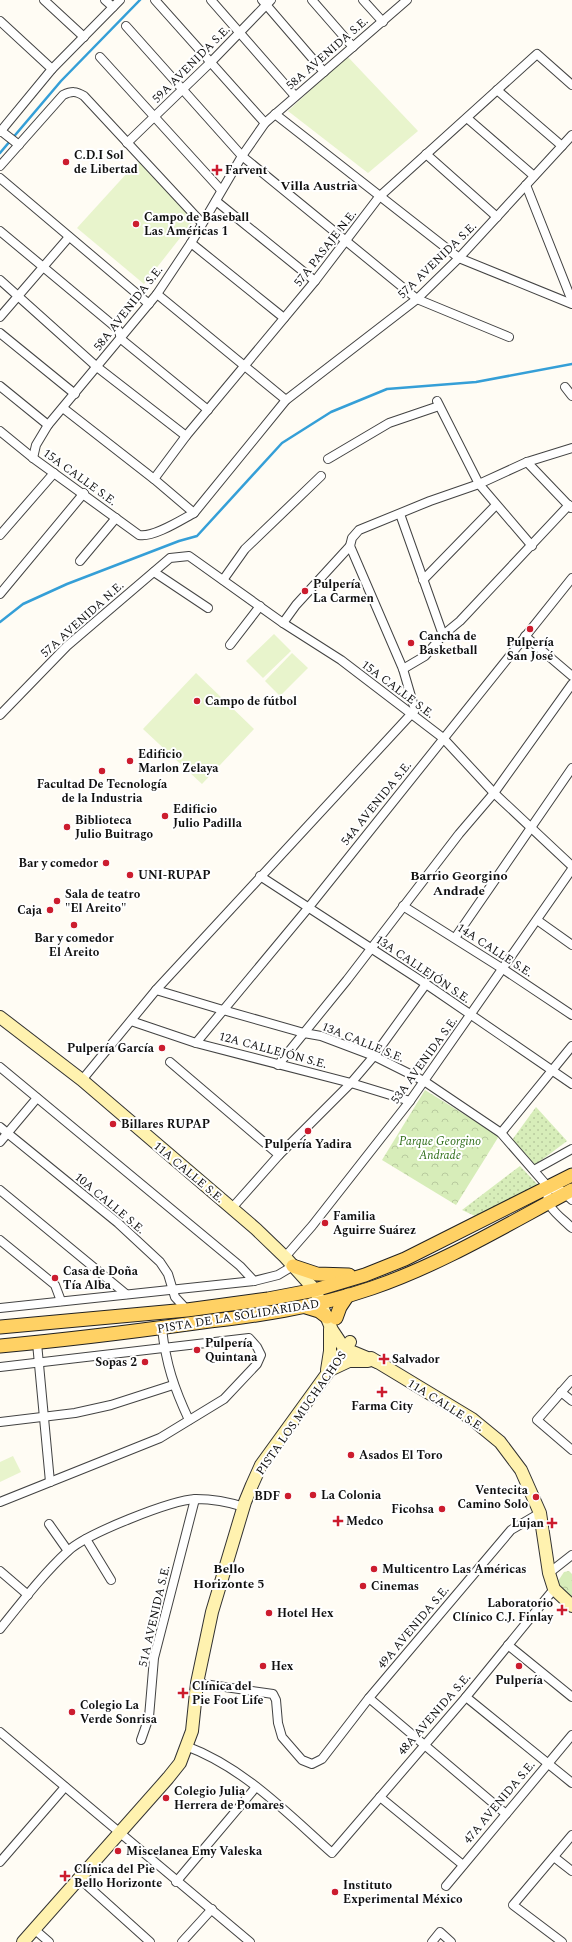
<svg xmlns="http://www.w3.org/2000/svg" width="572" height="1942" font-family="Spectral,serif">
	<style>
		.grass { fill: url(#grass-dots) }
		.park { fill: url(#park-crowns) }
		.pitch { fill: #e8f4cc }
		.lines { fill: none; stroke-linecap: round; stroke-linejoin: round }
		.stream { stroke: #359fd7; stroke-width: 2.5 }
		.street-casing { stroke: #434343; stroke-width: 10 }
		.secondary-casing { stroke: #323232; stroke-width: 14 }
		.primary-casing { stroke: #212121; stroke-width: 15 }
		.street { stroke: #fff; stroke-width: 8 }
		.secondary { stroke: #fff2af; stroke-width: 12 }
		.primary { stroke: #ffd164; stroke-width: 13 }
		.poi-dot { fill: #cc1c2e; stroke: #fff; stroke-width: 1.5 }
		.labels { text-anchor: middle; stroke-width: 4; stroke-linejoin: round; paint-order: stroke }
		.street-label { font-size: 12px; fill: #101010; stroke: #fff }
		.poi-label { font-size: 12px; font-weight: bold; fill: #101010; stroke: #fff; text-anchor: start }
		.park-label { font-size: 12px; font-style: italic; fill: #306e1a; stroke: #fff }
		.neighbourhood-label { font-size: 13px; font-weight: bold; fill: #101010; stroke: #fff }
	</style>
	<defs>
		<pattern id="grass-dots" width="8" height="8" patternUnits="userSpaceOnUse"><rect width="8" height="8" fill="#d7edb9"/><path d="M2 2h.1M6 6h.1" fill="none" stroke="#b8ca9e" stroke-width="1.8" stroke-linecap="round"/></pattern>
		<pattern id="park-crowns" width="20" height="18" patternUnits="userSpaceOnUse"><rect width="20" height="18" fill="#d7edb9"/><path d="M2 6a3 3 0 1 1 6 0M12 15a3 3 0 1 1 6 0" fill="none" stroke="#b8ca9e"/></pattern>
	</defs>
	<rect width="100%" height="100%" fill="#fffcf4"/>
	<!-- grass -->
	<g class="grass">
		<path d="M536 1107 567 1141 535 1165 512 1140Z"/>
		<path d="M520 1166 538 1185 475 1216 462 1210Z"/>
	</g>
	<!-- park -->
	<g class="park">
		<path d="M425 1090 499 1136 456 1205 382 1160Z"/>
		<path d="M569 1571 572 1574V1598L556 1584 564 1572Z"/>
	</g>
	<!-- pitch -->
	<g class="pitch">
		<path d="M347 56 418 131 368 173 288 111Z"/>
		<path d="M138 161 194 220 144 284 77 228Z"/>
		<path d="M274 634 291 651 263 678 246 661Z"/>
		<path d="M292 653 308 668 280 696 265 681Z"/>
		<path d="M196 673 254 729 202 784 143 729Z"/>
		<path d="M13 1456 21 1472 0 1482V1462Z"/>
	</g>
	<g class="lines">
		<!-- stream -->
		<g class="stream">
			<path d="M0 153 61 81 140 0"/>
			<path d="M0 622 23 604 67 584 179 541 197 536 282 443 331 412 387 389 476 382 572 364"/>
		</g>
		<!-- street casing -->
		<g class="street-casing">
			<g id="street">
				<path d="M44 0 84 37"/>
				<path d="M105 0 113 7"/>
				<path d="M155 0 265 123"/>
				<path d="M211 0 295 96"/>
				<path d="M262 0 324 72"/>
				<path d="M312 0 353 47"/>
				<path d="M363 0 383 22"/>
				<path d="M0 21 52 69"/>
				<path d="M126 26 242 156 417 299 509 337"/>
				<path d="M100 57 221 190"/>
				<path d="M497 90 562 146"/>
				<path d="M275 114 459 258 572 304"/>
				<path d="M467 118 534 176"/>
				<path d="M1 131 19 145"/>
				<path d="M0 132 52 69 120 0"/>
				<path d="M127 143 211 62 271 0"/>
				<path d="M426 154 497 217"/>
				<path d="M0 166 63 95C72 91 76 91 84 96L202 223"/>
				<path d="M0 178 149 304"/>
				<path d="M526 185 572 301"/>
				<path d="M216 201 315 281"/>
				<path d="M0 231 114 326 119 331 121 339 208 410"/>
				<path d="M191 243 284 318"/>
				<path d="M0 280 97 367 186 436"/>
				<path d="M157 294 286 400"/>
				<path d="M0 317 69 237"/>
				<path d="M0 333 75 394"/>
				<path d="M0 386 48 425"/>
				<path d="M565 387 572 396"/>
				<path d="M437 401 479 484 532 546"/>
				<path d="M63 408 154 479 194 513"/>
				<path d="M0 431 33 458 139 535C153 538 181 520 194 513L286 400 417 299 459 258 572 135"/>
				<path d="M33 458 36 445 48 425 157 294 191 243 242 156 265 123 407 0"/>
				<path d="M328 459 389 423 439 406"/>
				<path d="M527 462 571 508"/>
				<path d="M154 479 186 436 315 281 379 197 537 54 572 85"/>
				<path d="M400 514 443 635"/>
				<path d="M0 535 54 473"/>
				<path d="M80 561 116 518"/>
				<path d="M154 572 208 608"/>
				<path d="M223 580 245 549 321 476"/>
				<path d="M423 580 496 505"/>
				<path d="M0 594 84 493"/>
				<path d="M283 623 296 605 350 546"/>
				<path d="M525 636 572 676"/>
				<path d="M230 645 260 606"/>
				<path d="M403 669 425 656 443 635 460 621 569 505"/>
				<path d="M0 715 67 646 170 558 189 556 283 623 341 660 443 738 494 793 572 866"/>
				<path d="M260 876 426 984 572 1084"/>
				<path d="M403 906 503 969 572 1015"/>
				<path d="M537 920 572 945"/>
				<path d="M455 938 572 768"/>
				<path d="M156 990 223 1010 304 1033 321 1036 374 1056 424 1081 501 1133 549 1188"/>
				<path d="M131 1021 196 1043 351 1083 410 1101"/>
				<path d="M196 1043 309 907 572 578"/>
				<path d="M170 1062 279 1155"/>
				<path d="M278 1065 347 980 459 834 494 793 572 684"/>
				<path d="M0 1067 240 1266 254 1281"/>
				<path d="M82 1080 156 990 415 710 403 669 350 546 352 538 359 530 430 501 479 484 527 462 572 448"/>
				<path d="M0 1127 118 1223 160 1262 168 1274 175 1297 187 1310"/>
				<path d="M501 1133 572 1046"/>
				<path d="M0 1142 37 1098"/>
				<path d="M534 1170 572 1149"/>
				<path d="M549 1188C542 1206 560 1216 572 1228"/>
				<path d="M549 1188 562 1191 572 1200"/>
				<path d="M0 1190 126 1294"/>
				<path d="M232 1208 279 1155 351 1083 374 1056 426 984"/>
				<path d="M0 1240 55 1285 61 1301"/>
				<path d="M285 1257 312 1226 410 1101 572 869"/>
				<path d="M0 1308 254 1281 278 1275 293 1266"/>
				<path d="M162 1329C166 1364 174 1388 189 1420"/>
				<path d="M37 1343 50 1482"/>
				<path d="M0 1367 249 1338 257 1347 261 1355 257 1364 224 1399 160 1438 0 1502"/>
				<path d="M572 1380 537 1420 572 1450"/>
				<path d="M561 1392 572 1401"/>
				<path d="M0 1422 75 1413 111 1405 173 1385"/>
				<path d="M49 1524 68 1551"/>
				<path d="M86 1539 111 1580"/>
				<path d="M0 1571 28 1595"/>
				<path d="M549 1573 572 1555"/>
				<path d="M0 1629C21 1603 43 1574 68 1551 86 1534 171 1500 196 1499 212 1499 229 1502 244 1507"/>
				<path d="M508 1645 572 1697"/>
				<path d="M197 1683 273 1694 276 1700 278 1723 282 1737 302 1760 312 1764 322 1759 369 1698 511 1530 540 1513"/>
				<path d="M466 1697 572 1783"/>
				<path d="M369 1698 506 1814"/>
				<path d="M0 1732 250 1942"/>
				<path d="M141 1740 149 1717 154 1658 195 1499"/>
				<path d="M186 1746C243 1767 287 1813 332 1853L466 1697 554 1589"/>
				<path d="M380 1797 463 1865"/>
				<path d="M554 1857 572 1871"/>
				<path d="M0 1862 65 1787"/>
				<path d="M80 1879 150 1942"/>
				<path d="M176 1882 256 1787"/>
				<path d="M446 1886 572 1735"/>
				<path d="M34 1929 49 1942"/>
				<path d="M182 1942 212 1909"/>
				<path d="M432 1942 440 1932 451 1942"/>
				<path d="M562 1942 513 1905 572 1835"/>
			</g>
		</g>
		<!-- secondary casing -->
		<g class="secondary-casing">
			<g id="secondary">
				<path d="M0 1017 82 1080 256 1229 285 1257 315 1290 332 1330 342 1345 348 1350 377 1362"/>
				<path d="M371 1358 472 1419 500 1442 521 1470 540 1513 549 1573 554 1589 572 1606"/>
				<path d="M332 1369 349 1361H368"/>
				<path d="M327 1370 330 1351V1329"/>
				<path d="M23 1942 168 1778 180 1763 192 1731 197 1683 212 1612 245 1502 252 1485 261 1465 350 1342"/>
			</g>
		</g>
		<!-- primary casing -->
		<g class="primary-casing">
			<g id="primary">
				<path d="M293 1266 317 1274 349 1275"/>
				<path d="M306 1307 319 1311 327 1317"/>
				<path d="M336 1318 340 1307 348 1295"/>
				<path d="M0 1327 187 1310 268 1299 315 1290 365 1275 405 1259 572 1175"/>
				<path d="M0 1346C65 1340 130 1332 195 1323 255 1316 314 1308 372 1288 442 1264 506 1225 572 1190"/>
			</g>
		</g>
		<!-- street -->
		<use href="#street" class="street"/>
		<!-- secondary -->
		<use href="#secondary" class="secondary"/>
		<!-- primary -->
		<use href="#primary" class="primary"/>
	</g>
	<!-- markers -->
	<g class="poi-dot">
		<circle cx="66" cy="162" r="4"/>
		<path d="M215 164h4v4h4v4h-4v4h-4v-4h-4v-4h4z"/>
		<circle cx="136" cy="224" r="4"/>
		<circle cx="305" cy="591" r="4"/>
		<circle cx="530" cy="629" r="4"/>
		<circle cx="411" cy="643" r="4"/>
		<circle cx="197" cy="701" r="4"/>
		<circle cx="130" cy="761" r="4"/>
		<circle cx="102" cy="771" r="4"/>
		<circle cx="165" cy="816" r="4"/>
		<circle cx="67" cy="827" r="4"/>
		<circle cx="106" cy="863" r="4"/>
		<circle cx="130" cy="875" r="4"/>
		<circle cx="57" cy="901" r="4"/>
		<circle cx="50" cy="910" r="4"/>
		<circle cx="74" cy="925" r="4"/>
		<circle cx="162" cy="1048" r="4"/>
		<circle cx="113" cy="1124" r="4"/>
		<circle cx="308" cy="1131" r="4"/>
		<circle cx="325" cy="1223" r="4"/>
		<circle cx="55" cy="1278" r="4"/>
		<circle cx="197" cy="1350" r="4"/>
		<path d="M382 1353h4v4h4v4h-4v4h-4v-4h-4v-4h4z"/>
		<circle cx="145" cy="1362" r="4"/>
		<path d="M380 1386h4v4h4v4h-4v4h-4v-4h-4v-4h4z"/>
		<circle cx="351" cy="1455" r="4"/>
		<circle cx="313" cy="1495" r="4"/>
		<circle cx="288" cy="1496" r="4"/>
		<circle cx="536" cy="1497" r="4"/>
		<circle cx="442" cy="1509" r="4"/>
		<path d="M336 1515h4v4h4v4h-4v4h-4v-4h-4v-4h4z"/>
		<path d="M550 1517h4v4h4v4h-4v4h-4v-4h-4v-4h4z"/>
		<circle cx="374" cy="1569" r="4"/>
		<circle cx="363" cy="1586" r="4"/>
		<path d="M560 1604h4v4h4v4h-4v4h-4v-4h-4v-4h4z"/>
		<circle cx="269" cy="1613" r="4"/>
		<circle cx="263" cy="1666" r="4"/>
		<circle cx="519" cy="1666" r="4"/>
		<path d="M181 1687h4v4h4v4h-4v4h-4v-4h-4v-4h4z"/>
		<circle cx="72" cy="1712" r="4"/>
		<circle cx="166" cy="1798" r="4"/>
		<circle cx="118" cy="1851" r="4"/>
		<path d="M63 1870h4v4h4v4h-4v4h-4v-4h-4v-4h4z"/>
		<circle cx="335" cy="1892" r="4"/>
	</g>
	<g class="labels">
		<!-- street labels -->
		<g class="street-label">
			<text transform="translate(327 53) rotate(-41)" y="4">58A AVENIDA S.E.</text>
			<text transform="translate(191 64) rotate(-45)" y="4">59A AVENIDA S.E.</text>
			<text transform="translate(325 248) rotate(-52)" y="4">57A PASAJE N.E.</text>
			<text transform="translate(437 260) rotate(-44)" y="4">57A AVENIDA S.E.</text>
			<text transform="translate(128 308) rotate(-52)" y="4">58A AVENIDA S.E.</text>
			<text transform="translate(80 477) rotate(36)" y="4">15A CALLE S.E.</text>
			<text transform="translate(82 619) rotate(-42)" y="4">57A AVENIDA N.E.</text>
			<text transform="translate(398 689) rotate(37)" y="4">15A CALLE S.E.</text>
			<text transform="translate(376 803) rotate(-51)" y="4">54A AVENIDA S.E.</text>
			<text transform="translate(495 950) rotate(33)" y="4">14A CALLE S.E.</text>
			<text transform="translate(423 969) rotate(34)" y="4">13A CALLEJÓN S.E.</text>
			<text transform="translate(363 1042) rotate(22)" y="4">13A CALLE S.E.</text>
			<text transform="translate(273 1050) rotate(15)" y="4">12A CALLEJÓN S.E.</text>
			<text transform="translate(424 1060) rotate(-54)" y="4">53A AVENIDA S.E.</text>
			<text transform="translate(189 1172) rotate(40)" y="4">11A CALLE S.E.</text>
			<text transform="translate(110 1203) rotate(40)" y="4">10A CALLE S.E.</text>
			<text transform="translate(238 1316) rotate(-9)" y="4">PISTA DE LA SOLIDARIDAD</text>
			<text transform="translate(446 1405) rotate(32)" y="4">11A CALLE S.E.</text>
			<text transform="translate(301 1413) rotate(-55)" y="4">PISTA LOS MUCHACHOS</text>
			<text transform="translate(154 1616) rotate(-77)" y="4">51A AVENIDA S.E.</text>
			<text transform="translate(413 1627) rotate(-50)" y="4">49A AVENIDA S.E.</text>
			<text transform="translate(434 1714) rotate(-49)" y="4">48A AVENIDA S.E.</text>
			<text transform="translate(499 1802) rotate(-50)" y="4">47A AVENIDA S.E.</text>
		</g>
		<!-- poi labels -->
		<g class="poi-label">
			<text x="74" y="159">C.D.I Sol<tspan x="74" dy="14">de Libertad</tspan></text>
			<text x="225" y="174">Farvent</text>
			<text x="144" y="221">Campo de Baseball<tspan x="144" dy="14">Las Américas 1</tspan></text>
			<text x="313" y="588">Pulpería<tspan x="313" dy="14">La Carmen</tspan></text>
			<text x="419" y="640">Cancha de<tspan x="419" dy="14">Basketball</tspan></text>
			<text x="530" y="646" text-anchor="middle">Pulpería<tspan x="530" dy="14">San José</tspan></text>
			<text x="205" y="705">Campo de fútbol</text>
			<text x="138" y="758">Edificio<tspan x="138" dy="14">Marlon Zelaya</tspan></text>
			<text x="102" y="788" text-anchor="middle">Facultad De Tecnología<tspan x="102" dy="14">de la Industria</tspan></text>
			<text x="173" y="813">Edificio<tspan x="173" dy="14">Julio Padilla</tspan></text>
			<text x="75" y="824">Biblioteca<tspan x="75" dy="14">Julio Buitrago</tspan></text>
			<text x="98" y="867" text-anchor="end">Bar y comedor</text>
			<text x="138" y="879">UNI-RUPAP</text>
			<text x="65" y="898">Sala de teatro<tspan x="65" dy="14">"El Areito"</tspan></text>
			<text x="42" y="914" text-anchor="end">Caja</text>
			<text x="74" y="942" text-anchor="middle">Bar y comedor<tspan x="74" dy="14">El Areito</tspan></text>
			<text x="154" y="1052" text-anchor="end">Pulpería García</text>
			<text x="121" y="1128">Billares RUPAP</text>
			<text x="308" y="1148" text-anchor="middle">Pulpería Yadira</text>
			<text x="333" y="1220">Familia<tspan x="333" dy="14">Aguirre Suárez</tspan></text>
			<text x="63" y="1275">Casa de Doña<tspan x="63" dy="14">Tía Alba</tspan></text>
			<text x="205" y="1347">Pulpería<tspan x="205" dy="14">Quintana</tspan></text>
			<text x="392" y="1363">Salvador</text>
			<text x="137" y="1366" text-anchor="end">Sopas 2</text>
			<text x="382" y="1410" text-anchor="middle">Farma City</text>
			<text x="359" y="1459">Asados El Toro</text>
			<text x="528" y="1494" text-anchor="end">Ventecita<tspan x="528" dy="14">Camino Solo</tspan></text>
			<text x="321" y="1499">La Colonia</text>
			<text x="280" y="1500" text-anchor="end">BDF</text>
			<text x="434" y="1513" text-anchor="end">Ficohsa</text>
			<text x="346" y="1525">Medco</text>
			<text x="544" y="1527" text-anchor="end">Lujan</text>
			<text x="382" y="1573">Multicentro Las Américas</text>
			<text x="371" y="1590">Cinemas</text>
			<text x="553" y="1607" text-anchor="end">Laboratorio<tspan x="553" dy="14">Clínico C.J. Finlay</tspan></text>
			<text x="277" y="1617">Hotel Hex</text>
			<text x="271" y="1670">Hex</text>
			<text x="519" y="1684" text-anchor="middle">Pulpería</text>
			<text x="192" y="1690">Clínica del<tspan x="192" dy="14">Pie Foot Life</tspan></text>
			<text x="80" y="1709">Colegio La<tspan x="80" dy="14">Verde Sonrisa</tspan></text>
			<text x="174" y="1795">Colegio Julia<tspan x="174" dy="14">Herrera de Pomares</tspan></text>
			<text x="126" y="1855">Miscelanea Emy Valeska</text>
			<text x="74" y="1873">Clínica del Pie<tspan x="74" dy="14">Bello Horizonte</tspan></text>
			<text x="343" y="1889">Instituto<tspan x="343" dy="14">Experimental México</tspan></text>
		</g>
		<!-- park labels -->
		<g class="park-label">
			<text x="440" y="1145">Parque Georgino<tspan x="440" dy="14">Andrade</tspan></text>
		</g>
		<!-- neighbourhood labels -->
		<g class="neighbourhood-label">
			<text x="319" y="190">Villa Austria</text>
			<text x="459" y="880">Barrio Georgino<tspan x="459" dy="15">Andrade</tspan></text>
			<text x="229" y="1573">Bello<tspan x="229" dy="15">Horizonte 5</tspan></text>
		</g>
	</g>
</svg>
